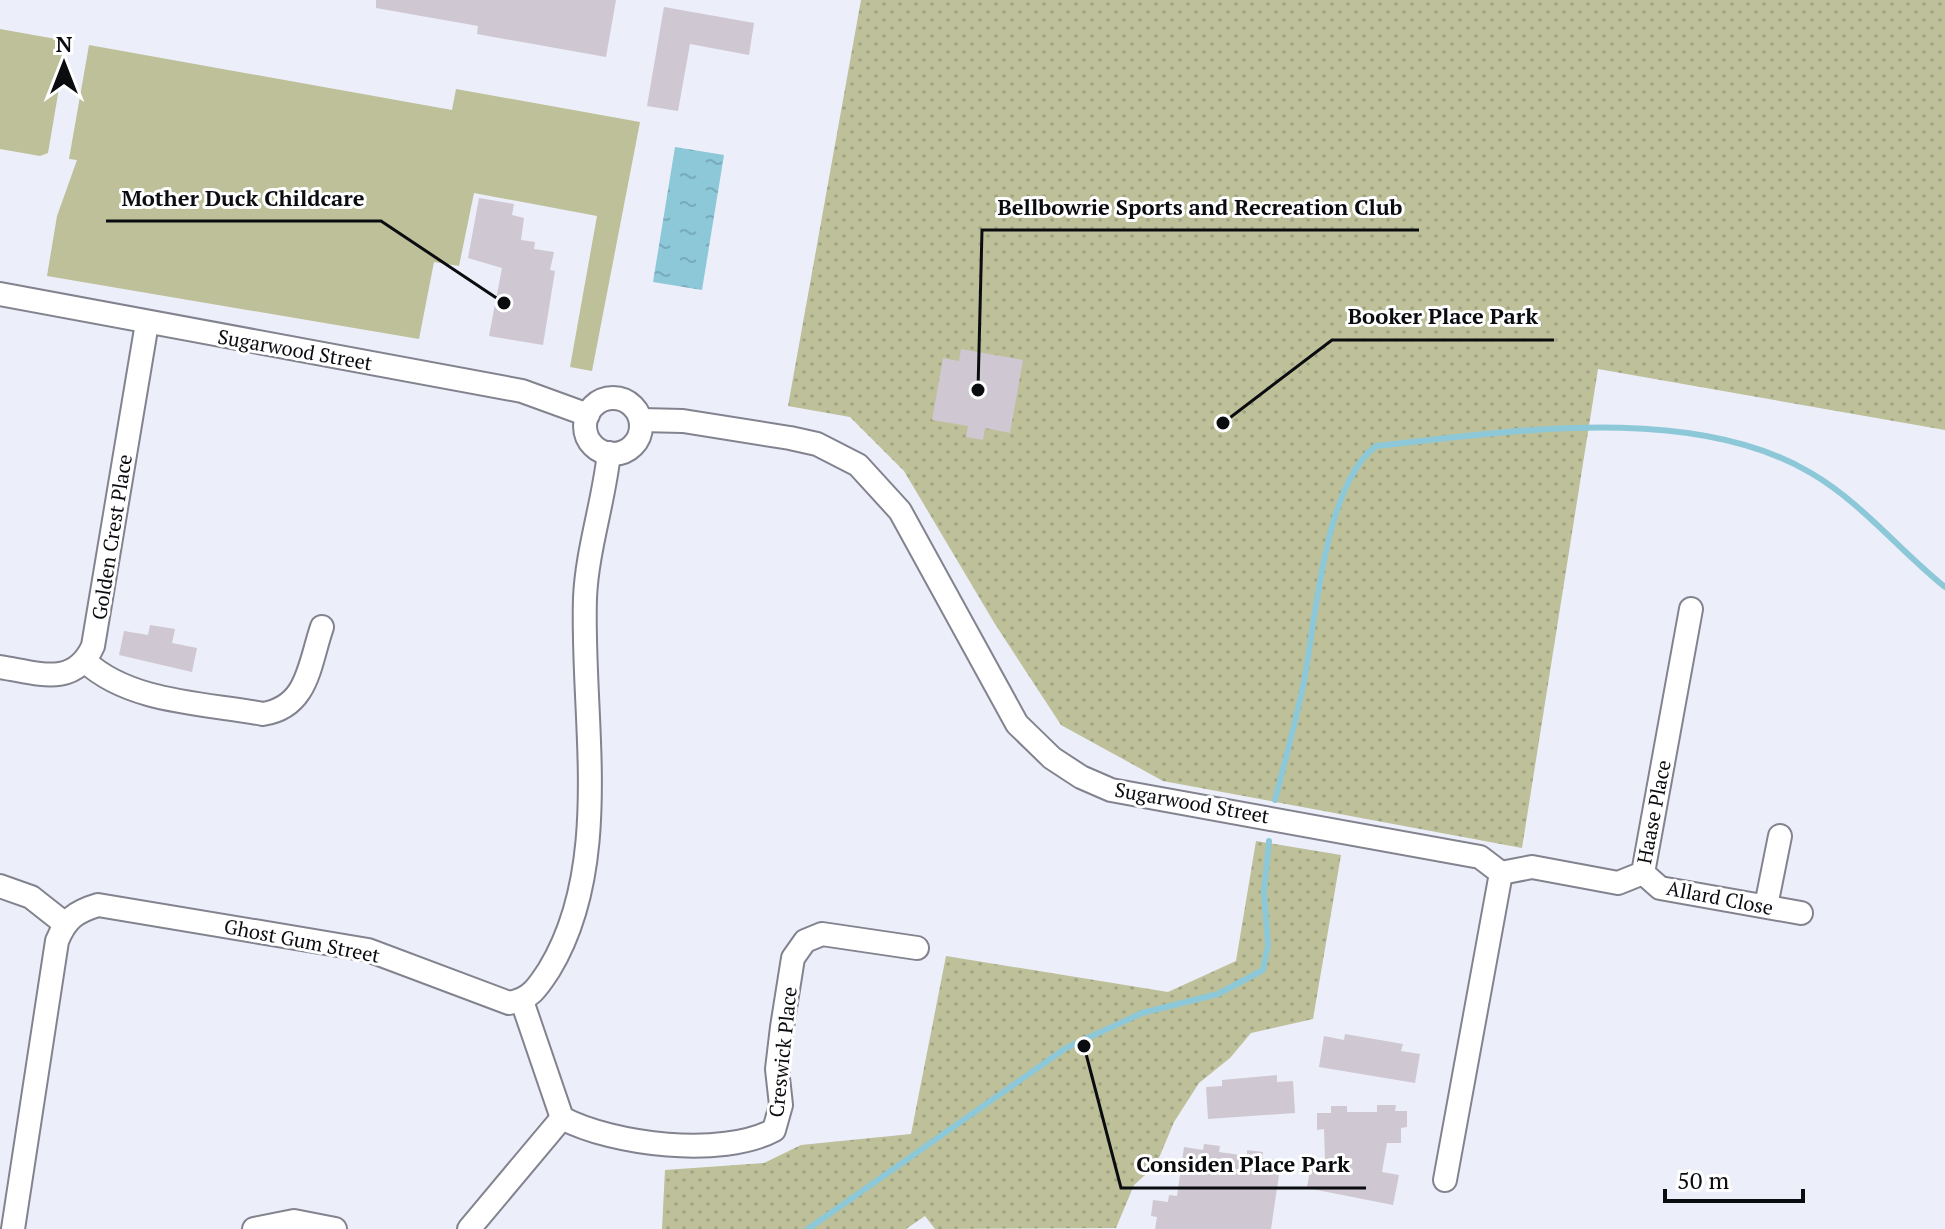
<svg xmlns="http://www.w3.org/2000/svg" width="1945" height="1229" font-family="'PT Serif',serif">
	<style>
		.grass { fill: #bdc099 }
		.park { fill: url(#park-dots) }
		.water { fill: url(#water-ripples) }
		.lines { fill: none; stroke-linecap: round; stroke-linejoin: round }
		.stream { stroke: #8dc8d9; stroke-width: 6 }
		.building { fill: #cfc7d1 }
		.street-casing { stroke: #82838e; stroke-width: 26 }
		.street { stroke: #fff; stroke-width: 22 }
		.labels { text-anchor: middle; stroke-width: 6; stroke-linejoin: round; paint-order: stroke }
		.street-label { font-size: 20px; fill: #0b0c10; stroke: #fff }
		.leader { fill: none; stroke: #0b0c10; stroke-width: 3 }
		.callout-dot { fill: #0b0c10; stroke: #fff; stroke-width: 3 }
		.callout-label { font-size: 22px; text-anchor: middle; font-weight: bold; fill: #0b0c10; stroke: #fff; stroke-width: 6; stroke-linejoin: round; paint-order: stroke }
	</style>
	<defs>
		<pattern id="park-dots" width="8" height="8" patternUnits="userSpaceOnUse" patternTransform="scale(2)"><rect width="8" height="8" fill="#bdc099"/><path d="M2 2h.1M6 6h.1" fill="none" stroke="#a1a483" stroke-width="1.8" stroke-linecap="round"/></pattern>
		<pattern id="water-ripples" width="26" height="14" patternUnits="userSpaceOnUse" patternTransform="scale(2)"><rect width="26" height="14" fill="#8dc8d9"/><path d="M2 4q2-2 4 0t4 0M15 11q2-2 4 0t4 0" fill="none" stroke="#78abb9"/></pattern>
	</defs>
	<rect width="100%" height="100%" fill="#eceef9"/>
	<!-- grass -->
	<g class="grass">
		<path d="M0 29 67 41 48 153 40 156 0 149Z"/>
		<path d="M89 45 452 110 456 89 640 122 592 371 570 367 597 216 474 193 459 266 434 262 419 339 47 276 57 216 77 160 69 159Z"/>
	</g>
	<!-- park -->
	<g class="park">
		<path d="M861 0H1945V430L1598 369 1522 848 1163 781 1061 725 995 624 904 471 850 417 788 406Z"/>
		<path d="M1256 841 1341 855 1313 1019 1251 1033 1230 1058 1199 1083 1174 1122 1156 1165 1134 1185 1116 1228 935 1229 925 1216 906 1229H662L665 1170 764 1163 801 1145 911 1134 946 956 1168 992 1236 961Z"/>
	</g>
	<!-- water -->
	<path class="water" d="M675 147 724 155 702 290 653 282Z"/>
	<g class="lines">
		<!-- stream -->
		<g class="stream">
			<path d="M1275 800C1285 761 1296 721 1304 681 1316 619 1324 485 1376 446 1508 432 1691 402 1811 473 1861 502 1900 551 1945 587"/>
			<path d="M808 1229 1066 1048 1142 1013 1218 994 1263 970 1268 945 1264 892 1269 841"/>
		</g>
	</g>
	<!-- building -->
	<g class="building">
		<path d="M376 0H616L606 57 477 34 478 26 376 8Z"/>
		<path d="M664 7 754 23 749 55 690 44 678 111 647 106Z"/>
		<path d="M479 198 514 204 512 215 524 218 521 240 535 242 534 249 554 252 550 270 555 271 543 345 489 336 502 268 468 258Z"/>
		<path d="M961 349 1023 360 1010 433 985 428 983 440 966 437 968 426 932 420 943 358 959 361Z"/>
		<path d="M150 625 175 629 172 643 197 648 192 672 119 655 124 631 148 635Z"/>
		<path d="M1345 1034 1403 1044 1401 1051 1420 1054 1415 1083 1319 1067 1324 1036 1344 1040Z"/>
		<path d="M1277 1075V1082L1293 1081 1295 1113 1208 1119 1206 1087 1222 1086V1080Z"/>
		<path d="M1377 1105H1396L1395 1111H1407V1127L1401 1128V1143H1387L1382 1172 1399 1175 1393 1205 1307 1188 1312 1159 1325 1161 1324 1129 1317 1130V1113H1331V1106H1347V1112H1377Z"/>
		<path d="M1204 1144 1220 1146 1219 1152 1247 1156V1150L1263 1152 1262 1158 1281 1161 1271 1229H1155L1157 1217 1151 1216 1153 1200 1168 1202 1169 1195 1177 1196 1184 1147 1203 1150Z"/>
	</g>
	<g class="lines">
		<!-- street casing -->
		<g class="street-casing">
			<g id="street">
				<path d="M0 294 522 391 588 415"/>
				<circle cx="613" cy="426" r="28"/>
				<path d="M641 420 683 421 790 438 817 444 858 465 900 511 1017 724 1052 758 1081 777 1111 790 1480 857 1501 873 1445 1180"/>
				<path d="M86 662C131 703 205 703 263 714 308 707 309 665 322 627"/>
				<path d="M0 667C38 673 74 688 93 646L147 323"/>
				<path d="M1501 873 1532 867 1618 883 1643 873 1691 609"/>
				<path d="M1643 873 1660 888 1801 913"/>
				<path d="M0 886 31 897 64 923"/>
				<path d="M1766 906 1780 836"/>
				<path d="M522 1001 562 1118C613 1145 722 1158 774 1130L781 1105 777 1069 782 1027 793 958 805 941 822 934 917 948"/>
				<path d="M13 1229 57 941C66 919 75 912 98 905L368 950 509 1003C530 1000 538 987 549 970 614 863 581 718 585 598 587 550 604 501 609 453"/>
				<path d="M254 1229 294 1221 335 1229"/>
				<path d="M469 1229 562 1118"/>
			</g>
		</g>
		<!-- street -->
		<use href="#street" class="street"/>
	</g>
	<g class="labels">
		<!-- street labels -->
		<g class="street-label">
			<text transform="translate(295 350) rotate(10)" y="7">Sugarwood Street</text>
			<text transform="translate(112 537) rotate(-81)" y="7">Golden Crest Place</text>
			<text transform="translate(1192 803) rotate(10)" y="7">Sugarwood Street</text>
			<text transform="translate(1654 812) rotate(-79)" y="7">Haase Place</text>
			<text transform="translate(1720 898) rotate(11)" y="7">Allard Close</text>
			<text transform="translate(302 941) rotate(11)" y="7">Ghost Gum Street</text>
			<text transform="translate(783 1052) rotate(-84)" y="7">Creswick Place</text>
		</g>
	</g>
	<!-- callouts -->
	<path class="leader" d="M504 303L381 221H106M978 390L982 230H1419M1223 423L1332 340H1554M1084 1046L1121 1188H1366"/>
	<g class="callout-dot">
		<circle cx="504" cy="303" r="8"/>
		<circle cx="978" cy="390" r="8"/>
		<circle cx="1223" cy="423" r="8"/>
		<circle cx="1084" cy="1046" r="8"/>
	</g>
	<g class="callout-label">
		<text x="243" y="206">Mother Duck Childcare</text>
		<text x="1200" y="215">Bellbowrie Sports and Recreation Club</text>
		<text x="1443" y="324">Booker Place Park</text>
		<text x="1243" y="1172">Considen Place Park</text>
	</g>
	<!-- north arrow -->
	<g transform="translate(64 64)" stroke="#ffffff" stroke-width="6" paint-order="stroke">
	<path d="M0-6L14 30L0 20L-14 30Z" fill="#0b0c10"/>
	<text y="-12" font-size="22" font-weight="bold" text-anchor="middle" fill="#0b0c10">N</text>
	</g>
	<!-- scale -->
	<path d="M1665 1189v12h138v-12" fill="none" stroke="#0b0c10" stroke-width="4"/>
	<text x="1677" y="1189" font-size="24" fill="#0b0c10" stroke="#ffffff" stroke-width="6" paint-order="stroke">50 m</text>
</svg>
